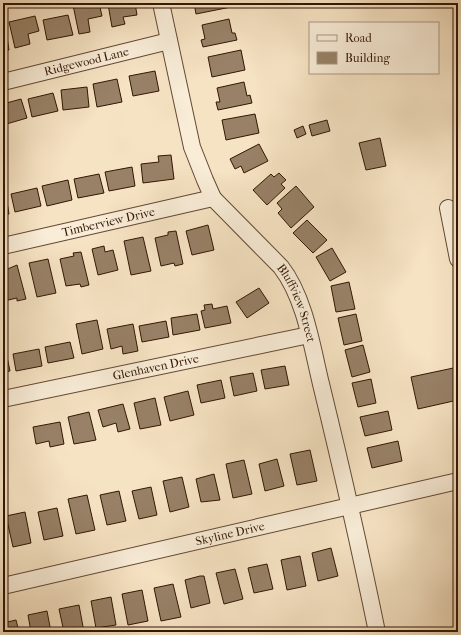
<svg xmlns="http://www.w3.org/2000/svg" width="461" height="635" font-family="'IM FELL French Canon',serif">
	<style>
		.building { fill: #988167; stroke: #331604 }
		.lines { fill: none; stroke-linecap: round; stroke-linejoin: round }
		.minor-casing { stroke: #644934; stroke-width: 18 }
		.minor { stroke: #f9edd8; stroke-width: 16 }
		.labels { text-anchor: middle; stroke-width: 3; stroke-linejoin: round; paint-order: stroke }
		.street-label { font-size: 12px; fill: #331604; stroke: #f9edd8 }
	</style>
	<rect width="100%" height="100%" fill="#f6e3c3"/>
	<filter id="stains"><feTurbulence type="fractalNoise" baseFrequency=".005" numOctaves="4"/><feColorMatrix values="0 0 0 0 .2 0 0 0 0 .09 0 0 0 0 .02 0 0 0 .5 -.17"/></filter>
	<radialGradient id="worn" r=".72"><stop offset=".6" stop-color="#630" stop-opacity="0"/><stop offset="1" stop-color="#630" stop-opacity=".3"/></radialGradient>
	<!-- building -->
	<g class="building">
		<path d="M82 3H99L102 16 88 19 90 32 79 34 73 5Z"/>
		<path d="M135 3 137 15 123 17 125 24 112 27 108 4Z"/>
		<path d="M194 3H230L231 7 196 14Z"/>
		<path d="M68 15 73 35 47 40 43 20Z"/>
		<path d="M35 16 39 31 28 34 30 44 15 48 9 22Z"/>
		<path d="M229 19 232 33H235L237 40 203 47 201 40 205 39 202 25Z"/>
		<path d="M6 31 9 50 3 51V32Z"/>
		<path d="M241 50 245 70 212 77 208 57Z"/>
		<path d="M155 71 159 91 133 96 129 76Z"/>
		<path d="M117 79 122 102 97 107 93 84Z"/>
		<path d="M244 82 247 96 250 95 252 103 218 110 216 102H220L217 88Z"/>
		<path d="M87 87 89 107 63 110 61 90Z"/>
		<path d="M53 93 58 111 32 117 28 99Z"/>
		<path d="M21 99 27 118 3 125V104Z"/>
		<path d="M255 114 259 133 226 140 222 120Z"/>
		<path d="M327 120 330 131 312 136 309 125Z"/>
		<path d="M303 126 306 134 297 138 294 130Z"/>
		<path d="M380 138 386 166 366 170 359 143Z"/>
		<path d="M259 144 268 161 244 173 241 166 235 169 230 159Z"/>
		<path d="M171 155 174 179 143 183 141 164 159 162 158 156Z"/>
		<path d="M132 167 135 186 109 191 105 172Z"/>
		<path d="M279 173 286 180 281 184 285 188 267 205 253 190 271 174 274 177Z"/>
		<path d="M99 174 104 193 78 198 74 179Z"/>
		<path d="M68 180 72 200 47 206 42 186Z"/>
		<path d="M296 186 314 207 291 228 278 213 282 209 277 203Z"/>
		<path d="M37 188 41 206 15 212 11 194Z"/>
		<path d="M3 190H5L9 214 3 215Z"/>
		<path d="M307 220 327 240 313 253 293 233Z"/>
		<path d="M208 225 214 250 192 255 186 231Z"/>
		<path d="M176 231 183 264 175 266 174 263 161 266 155 238 168 235V232Z"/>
		<path d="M143 237 151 271 131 275 124 241Z"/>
		<path d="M104 246 105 252 113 250 118 270 98 275 92 249Z"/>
		<path d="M332 248 346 272 330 281 316 257Z"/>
		<path d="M81 252 89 285 81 287 80 284 66 286 60 259 74 256 73 253Z"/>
		<path d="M48 259 56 293 37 297 29 263Z"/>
		<path d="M17 265 26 299 17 301V298L4 301 3 271Z"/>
		<path d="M349 282 355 309 336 312 331 286Z"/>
		<path d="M259 288 269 303 247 318 236 302Z"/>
		<path d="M212 304 213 309 227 306 231 323 205 328 201 311 205 310 204 305Z"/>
		<path d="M197 314 200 330 173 335 171 318Z"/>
		<path d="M356 314 362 341 344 345 338 318Z"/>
		<path d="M97 320 103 349 82 354 76 324Z"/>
		<path d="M166 321 169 337 142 342 139 326Z"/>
		<path d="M133 324 138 351 123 354 122 346 111 349 107 329Z"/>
		<path d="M70 342 74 358 48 363 45 347Z"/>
		<path d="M363 345 370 372 352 377 345 350Z"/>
		<path d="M39 349 42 366 16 371 13 354Z"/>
		<path d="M6 352 10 371 3 372V353Z"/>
		<path d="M285 366 289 385 265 389 261 370Z"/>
		<path d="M458 367V400L418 409 411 377Z"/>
		<path d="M253 373 257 391 234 396 230 377Z"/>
		<path d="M371 379 376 403 358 407 352 383Z"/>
		<path d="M221 380 225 398 201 403 197 385Z"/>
		<path d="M188 391 194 415 170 421 164 397Z"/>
		<path d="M155 398 161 425 140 429 134 403Z"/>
		<path d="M123 404 130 429 118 432 116 423 103 427 98 410Z"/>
		<path d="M388 411 392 430 365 436 360 417Z"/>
		<path d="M89 412 96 440 74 444 68 417Z"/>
		<path d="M60 422 64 444 50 447 49 441 36 444 33 427Z"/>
		<path d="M398 441 402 461 372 468 367 448Z"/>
		<path d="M310 450 317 481 297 485 290 454Z"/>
		<path d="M277 459 284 486 265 491 259 464Z"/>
		<path d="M244 460 252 494 233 498 226 464Z"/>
		<path d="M214 474 220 500 201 502 196 479Z"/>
		<path d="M182 477 189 507 170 512 163 481Z"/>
		<path d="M151 487 157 515 139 519 132 491Z"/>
		<path d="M119 491 126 521 107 525 100 495Z"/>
		<path d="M87 495 95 530 76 534 68 499Z"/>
		<path d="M57 508 63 536 44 540 38 512Z"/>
		<path d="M25 512 31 543 13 547 6 516Z"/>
		<path d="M331 548 338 576 318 581 312 553Z"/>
		<path d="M300 556 306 586 287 590 281 560Z"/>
		<path d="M267 564 273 589 254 593 248 568Z"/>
		<path d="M235 569 243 599 224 604 216 573Z"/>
		<path d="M200 576H204L210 603 191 608 185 580Z"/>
		<path d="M173 584 181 617 161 621 154 588Z"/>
		<path d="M142 590 148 621 128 625 122 594Z"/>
		<path d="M111 597 116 625 96 628 91 601Z"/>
		<path d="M79 605 84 632H64L59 609Z"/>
		<path d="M47 611 51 632H31L28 615Z"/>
		<path d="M16 620 19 632H3V623Z"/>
	</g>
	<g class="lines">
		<!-- minor casing -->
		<g class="minor-casing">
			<g id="minor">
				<path id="s1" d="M161 3 192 147 205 180 213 198 281 267C305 298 312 347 321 384 341 466 360 549 377 632"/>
				<path id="s2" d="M3 82 169 41"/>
				<path d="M448 208 458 259"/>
				<path id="s3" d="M3 246 213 198"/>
				<path id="s4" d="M3 399 309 335"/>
				<path id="s5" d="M3 586 458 481"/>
			</g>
		</g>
		<!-- minor -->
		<use href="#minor" class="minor"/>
	</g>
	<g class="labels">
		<!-- street labels -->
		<g class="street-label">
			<text dy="4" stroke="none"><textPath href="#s2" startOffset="86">Ridgewood Lane</textPath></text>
			<text dy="4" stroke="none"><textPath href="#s3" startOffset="108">Timberview Drive</textPath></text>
			<text dy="4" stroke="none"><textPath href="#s1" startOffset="339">Bluffview Street</textPath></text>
			<text dy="4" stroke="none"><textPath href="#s4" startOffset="156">Glenhaven Drive</textPath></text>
			<text dy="4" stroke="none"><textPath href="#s5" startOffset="233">Skyline Drive</textPath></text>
		</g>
	</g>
	<!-- margin -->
	<rect width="461" height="635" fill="none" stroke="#f6e3c3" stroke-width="16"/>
	<rect x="4" y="4" width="453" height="627" fill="none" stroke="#331604" stroke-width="2"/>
	<rect x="8" y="8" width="445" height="619" fill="none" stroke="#331604"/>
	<!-- legend -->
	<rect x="309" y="22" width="130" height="52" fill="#f9edd8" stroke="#aa9783"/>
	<rect x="317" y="35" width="20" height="6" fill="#f9edd8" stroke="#aa9783"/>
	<text x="345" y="42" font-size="12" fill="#331604">Road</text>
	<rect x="317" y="52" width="20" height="12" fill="#988167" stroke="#aa9783"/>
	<text x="345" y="62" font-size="12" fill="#331604">Building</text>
	<rect width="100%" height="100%" filter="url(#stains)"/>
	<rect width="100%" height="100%" fill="url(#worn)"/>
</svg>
